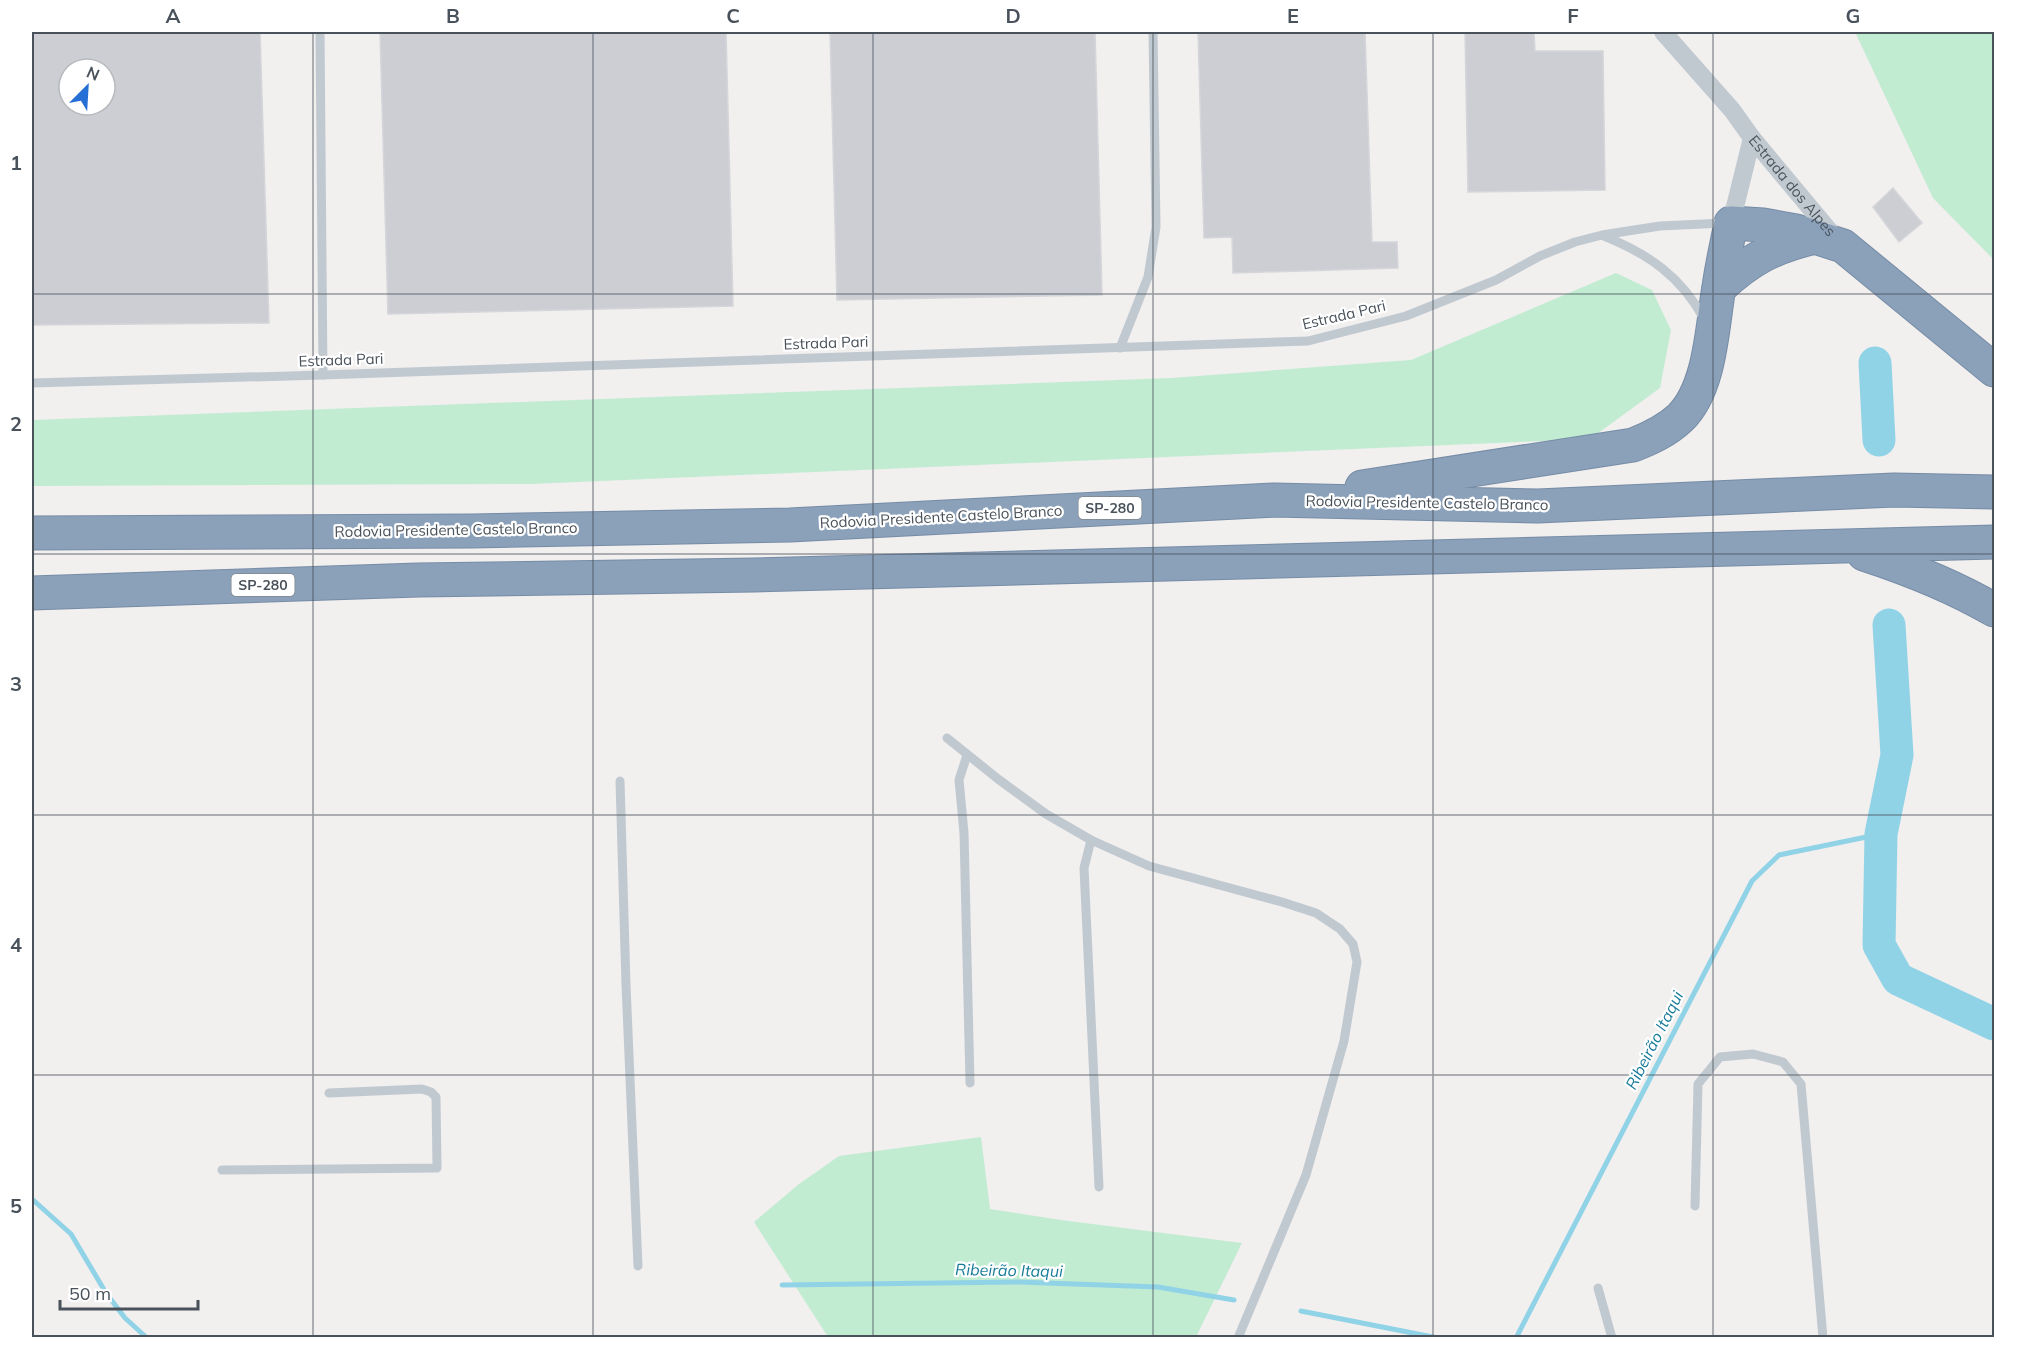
<svg xmlns="http://www.w3.org/2000/svg" width="2026" height="1369" font-family="Mulish,sans-serif">
	<style>
		.green { fill: #c1ecd2 }
		.lines { fill: none; stroke-linecap: round; stroke-linejoin: round }
		.stream { stroke: #91d3e6; stroke-width: 5 }
		.river { stroke: #91d3e6; stroke-width: 33 }
		.building { fill: #cdced4; stroke: #d4d6da; stroke-width: 1.5; fill-rule: evenodd }
		.highway-casing { stroke: #768ca6; stroke-width: 35 }
		.lane { stroke: #c1c9d0; stroke-width: 9 }
		.street { stroke: #c1c9d0; stroke-width: 18 }
		.highway { stroke: #8ba1ba; stroke-width: 33 }
		.grid { fill: none; stroke: #49525b; stroke-width: 1.5; stroke-opacity: 0.55 }
		.labels { text-anchor: middle; stroke-width: 4.5; stroke-linejoin: round; paint-order: stroke }
		.shield { fill: #fff; stroke: #80868c; stroke-width: 1.5 }
		.shield-label { font-size: 14px; font-weight: bold; fill: #49525b }
		.street-label { font-size: 15px; fill: #49525b; stroke: #fff }
		.water-label { font-size: 16px; font-style: italic; fill: #177b99; stroke: #fff }
		.neatline { fill: none; stroke: #49525b; stroke-width: 2 }
		.grid-label { font-size: 20px; text-anchor: middle; font-weight: bold; fill: #49525b }
	</style>
	<rect width="100%" height="100%" fill="#f2efef"/>
	<!-- green -->
	<g class="green">
		<path d="M1855 32H1994V260L1933 198Z"/>
		<path d="M1616 273 1652 290 1671 330 1660 388 1590 439 531 484 32 486V420L1171 378 1411 360Z"/>
		<path d="M981 1137 990 1209 1061 1220 1242 1243 1196 1337H828L754 1222 799 1184 839 1156Z"/>
	</g>
	<g class="lines">
		<!-- stream -->
		<g class="stream">
			<path d="M32 1199 71 1234 106 1293 125 1318 147 1338"/>
			<path d="M782 1285 1018 1282 1158 1287 1234 1300"/>
			<path d="M1301 1311 1438 1338"/>
			<path d="M1516 1338 1752 881 1779 855 1881 834"/>
		</g>
		<!-- river -->
		<g class="river">
			<path d="M1875 363 1879 440"/>
			<path d="M1889 625 1897 755 1881 834 1879 945 1898 979 1994 1024"/>
		</g>
	</g>
	<!-- building -->
	<g class="building">
		<path d="M32 32H260L269 323 32 325ZM69 69H105V105H69Z"/>
		<path d="M380 32H726L733 306 388 314Z"/>
		<path d="M830 32H1095L1102 295 837 300Z"/>
		<path d="M1198 32H1365L1372 242H1397L1398 268 1233 273 1232 237 1204 238Z"/>
		<path d="M1465 32H1534L1535 51H1603L1605 190 1468 192Z"/>
		<path d="M1893 188 1922 223 1899 242 1873 207Z"/>
	</g>
	<g class="lines">
		<!-- highway casing -->
		<g class="highway-casing">
			<g id="highway">
				<path d="M1719 288C1750 259 1773 247 1815 237"/>
				<path d="M1362 487 1633 445C1651 438 1666 431 1680 418 1711 388 1712 326 1719 287 1722 265 1727 244 1731 223L1763 225 1796 231 1843 246 1994 370"/>
				<path d="M32 533 472 531 790 525 1274 500 1538 506 1894 490 1994 492"/>
				<path d="M1864 554C1910 569 1953 586 1994 610"/>
				<path d="M32 593 418 580 754 575 1994 542"/>
			</g>
		</g>
		<!-- lane -->
		<g class="lane">
			<path d="M320 32 323 375"/>
			<path d="M1604 236C1648 254 1681 276 1704 319"/>
			<path d="M1120 348 1148 277 1156 227 1153 32"/>
			<path d="M32 383 323 375 1308 341 1406 316 1496 280 1540 256 1575 242 1602 235 1660 226 1724 223"/>
			<path d="M947 738 998 779 1046 814 1091 840 1149 866 1282 902 1316 913 1340 929 1353 944 1357 962 1344 1041 1306 1175 1238 1338"/>
			<path d="M967 755 959 780 964 833 970 1083"/>
			<path d="M620 781 626 985 638 1266"/>
			<path d="M1091 840 1084 868 1099 1187"/>
			<path d="M222 1170 437 1168 436 1097 431 1092 422 1089 329 1093"/>
			<path d="M1695 1206 1698 1084 1720 1057 1753 1054 1783 1062 1801 1084 1823 1338"/>
			<path d="M1598 1288 1612 1338"/>
		</g>
		<!-- street -->
		<g class="street">
			<path id="s1" d="M1663 32 1732 110 1752 138 1837 240"/>
			<path d="M1731 223 1752 138"/>
		</g>
		<!-- highway -->
		<use href="#highway" class="highway"/>
	</g>
	<!-- grid -->
	<path class="grid" d="M313 32V1338M593 32V1338M873 32V1338M1153 32V1338M1433 32V1338M1713 32V1338M32 294H1994M32 554H1994M32 815H1994M32 1075H1994"/>
	<g class="labels">
		<!-- shield labels -->
		<g class="shield">
			<rect x="1078.5" y="497" width="63" height="22" rx="4.5"/>
			<rect x="231.5" y="574" width="63" height="22" rx="4.5"/>
		</g>
		<g class="shield-label">
			<text x="1110" y="513">SP-280</text>
			<text x="263" y="590">SP-280</text>
		</g>
		<!-- street labels -->
		<g class="street-label">
			<text dy="5" stroke="none"><textPath href="#s1" startOffset="201">Estrada dos Alpes</textPath></text>
			<text transform="translate(1344 315) rotate(-13)" y="5">Estrada Pari</text>
			<text transform="translate(826 343) rotate(-2)" y="5">Estrada Pari</text>
			<text transform="translate(341 360) rotate(-2)" y="5">Estrada Pari</text>
			<text transform="translate(1427 503) rotate(1)" y="5">Rodovia Presidente Castelo Branco</text>
			<text transform="translate(941 517) rotate(-3)" y="5">Rodovia Presidente Castelo Branco</text>
			<text transform="translate(456 530) rotate(-1)" y="5">Rodovia Presidente Castelo Branco</text>
		</g>
		<!-- water labels -->
		<g class="water-label">
			<text transform="translate(1654 1040) rotate(-63)" y="6">Ribeirão Itaqui</text>
			<text transform="translate(1009 1270) rotate(1)" y="6">Ribeirão Itaqui</text>
		</g>
	</g>
	<!-- border -->
	<rect width="2026" height="1369" fill="none" stroke="#ffffff" stroke-width="66"/>
	<!-- north arrow -->
	<g transform="translate(87 87) rotate(24)"><circle r="28" fill="#ffffff" stroke="#b6babd" stroke-width="1.5"/>
	<path d="M0-4.5L10 22L0 15L-10 22Z" fill="#266fd5"/>
	<text y="-9" font-size="16" font-weight="bold" text-anchor="middle" fill="#49525b">N</text>
	</g>
	<!-- scale -->
	<path d="M60 1300v9h138v-9" fill="none" stroke="#49525b" stroke-width="3"/>
	<text x="69" y="1300" font-size="18" fill="#49525b" stroke="#ffffff" stroke-width="4.5" paint-order="stroke">50 m</text>
	<rect x="33" y="33" width="1960" height="1303" class="neatline"/>
	<g class="grid-label">
		<text x="173" y="23">A</text>
		<text x="453" y="23">B</text>
		<text x="733" y="23">C</text>
		<text x="1013" y="23">D</text>
		<text x="1293" y="23">E</text>
		<text x="1573" y="23">F</text>
		<text x="1853" y="23">G</text>
		<text x="16" y="170">1</text>
		<text x="16" y="431">2</text>
		<text x="16" y="691">3</text>
		<text x="16" y="952">4</text>
		<text x="16" y="1213">5</text>
	</g>
</svg>
